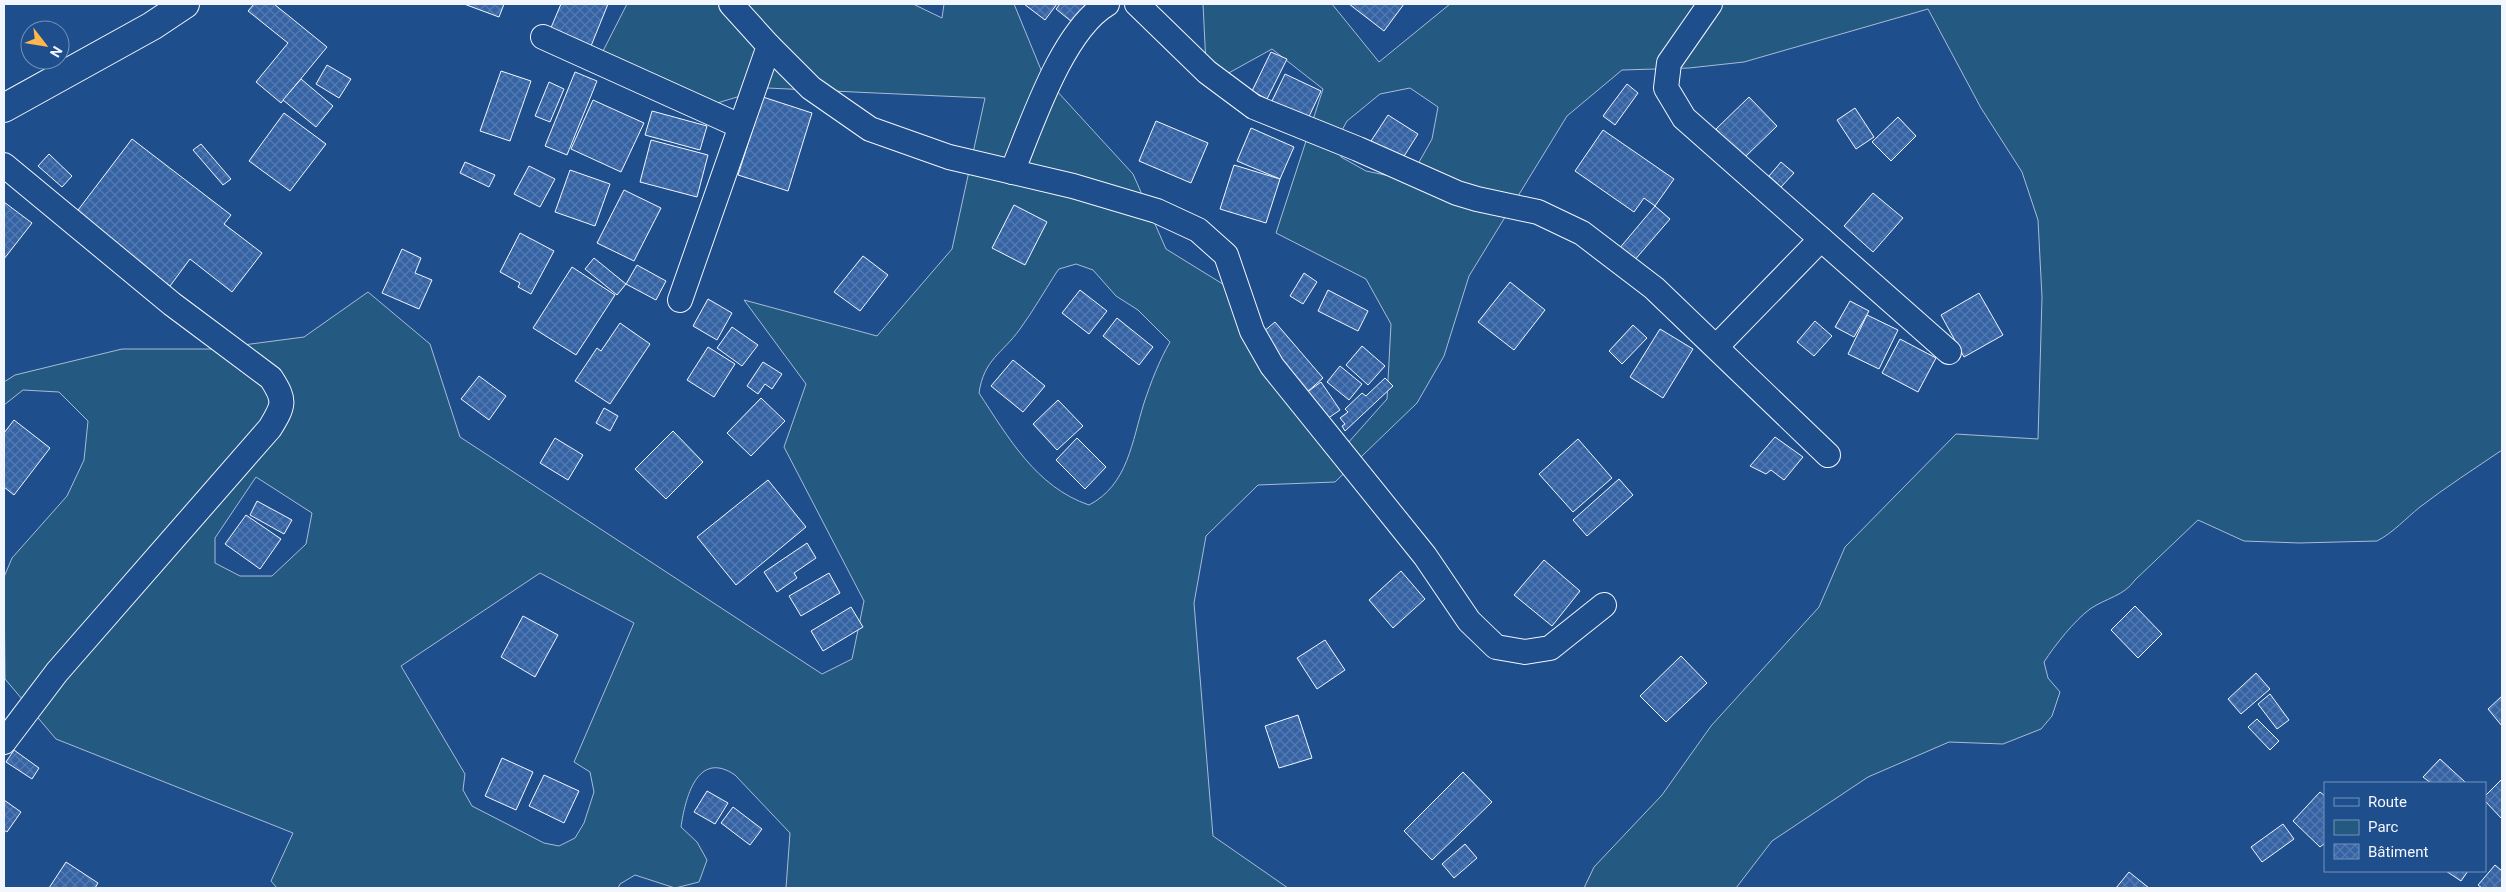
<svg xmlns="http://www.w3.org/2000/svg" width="2506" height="892" font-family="Roboto,sans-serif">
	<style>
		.green { fill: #245a82; stroke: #a8bbd7; fill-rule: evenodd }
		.building { fill: url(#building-cross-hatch); stroke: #f2f6ff }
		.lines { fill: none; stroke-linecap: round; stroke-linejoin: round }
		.minor-casing { stroke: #f2f6ff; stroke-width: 26 }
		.highway-casing { stroke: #f2f6ff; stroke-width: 30 }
		.minor { stroke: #1f4e8c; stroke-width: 24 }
		.highway { stroke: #1f4e8c; stroke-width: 28 }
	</style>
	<defs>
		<pattern id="building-cross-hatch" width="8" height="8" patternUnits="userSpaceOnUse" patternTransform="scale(1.25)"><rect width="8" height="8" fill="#3563a3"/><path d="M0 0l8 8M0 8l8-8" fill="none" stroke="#537ab1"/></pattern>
	</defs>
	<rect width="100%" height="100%" fill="#1f4e8c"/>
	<!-- green -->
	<path class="green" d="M627 4H913L942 18 944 4H1014L1044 77 1133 174 1166 249 1226 286 1347 444 1387 399 1391 324 1366 279 1276 233 1323 89 1272 49 1207 85 1203 4H1332L1379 62 1450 4H2502V450C2474 469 2446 487 2420 507 2405 519 2394 532 2377 541L2299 543 2244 541 2198 520 2135 580C2124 596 2106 598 2090 609 2074 621 2055 645 2044 662L2048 678 2060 692 2052 716 2041 729 2003 744 1949 742 1868 777 1772 841 1736 888H1584L1594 867 1662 795 1711 726 1819 607 1845 547 1956 434 2038 439 2042 297 2038 220 2022 172 1981 108 1928 9 1744 62 1689 68 1622 70 1567 116 1469 276 1444 356 1417 403 1335 482 1258 485 1206 536 1194 603 1213 836 1288 888H786L790 833 735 775C697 749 685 799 681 827L697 842 707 860 699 882 675 888 635 875 620 884 618 888H277L271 881 293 833 56 739 5 679 4 577 12 558 67 496 84 460 88 421 59 392 23 390 4 405V382L15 375 122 349H213L304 337 368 292 430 344 460 437 822 674 852 659 864 601 784 447 806 384 744 300 877 336 952 249 985 98 767 88 714 104 603 51ZM1410 88 1438 107 1432 139 1409 180 1366 171 1341 157V132L1347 121 1380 94ZM1076 264 1093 270 1116 296 1138 310 1170 342C1159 361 1151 382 1144 403 1132 441 1128 485 1089 505 1036 487 1008 437 979 393 984 359 1002 354 1020 329 1033 311 1044 292 1056 273L1059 269ZM256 477 312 513 306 544 272 576H240L215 563V538ZM540 573 634 623 574 762 590 772 594 792 584 823 575 838 559 846 544 843 472 806 463 790 465 774 401 666Z"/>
	<!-- building -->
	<g class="building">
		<path d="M254 4H274L327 47 281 103 256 82 288 43 248 11Z"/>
		<path d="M464 4H504L499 17Z"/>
		<path d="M561 4H608L591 46 550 30Z"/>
		<path d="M1024 4H1057L1045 20Z"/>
		<path d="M1060 4H1087L1091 7 1077 26 1056 9Z"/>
		<path d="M1349 4H1404L1384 31Z"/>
		<path d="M1271 52 1287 59 1267 99 1252 91Z"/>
		<path d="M327 65 351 79 339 98 316 84Z"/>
		<path d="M501 71 531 81 510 141 480 131Z"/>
		<path d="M575 72 597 81 567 155 545 146Z"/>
		<path d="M1285 74 1321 91 1306 123 1270 105Z"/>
		<path d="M301 79 333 106 316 127 283 100Z"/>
		<path d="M549 82 564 89 550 122 535 116Z"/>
		<path d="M1627 84 1638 93 1615 125 1603 116Z"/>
		<path d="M763 97 812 113 788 191 738 175Z"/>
		<path d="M1749 97 1777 126 1744 158 1716 129Z"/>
		<path d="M593 100 644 123 621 172 571 149Z"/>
		<path d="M1855 108 1874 137 1856 149 1837 120Z"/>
		<path d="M652 111 707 126 700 150 645 135Z"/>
		<path d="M284 113 326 144 290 191 249 161Z"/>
		<path d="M1388 115 1418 134 1401 161 1371 141Z"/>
		<path d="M1898 117 1916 136 1891 161 1872 142Z"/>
		<path d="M1156 121 1208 143 1191 183 1139 161Z"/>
		<path d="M1251 128 1294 147 1280 179 1237 161Z"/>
		<path d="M1603 130 1674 179 1655 206 1644 198 1634 212 1575 171Z"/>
		<path d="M132 139 231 215 224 224 262 253 232 292 190 259 170 286 75 214Z"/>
		<path d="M651 140 708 155 697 197 640 182Z"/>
		<path d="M201 144 231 179 223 185 193 150Z"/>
		<path d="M49 154 72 176 62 187 38 166Z"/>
		<path d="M465 162 495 175 489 187 460 173Z"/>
		<path d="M1781 162 1794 173 1781 187 1769 176Z"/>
		<path d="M1234 165 1280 179 1266 223 1220 209Z"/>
		<path d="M529 166 555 179 540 207 514 194Z"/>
		<path d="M570 170 610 184 595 226 555 212Z"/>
		<path d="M624 190 661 208 634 261 597 243Z"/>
		<path d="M1873 193 1903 218 1873 252 1844 226Z"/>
		<path d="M4 202 32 223 4 259Z"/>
		<path d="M1014 205 1047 222 1025 265 992 248Z"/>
		<path d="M1655 206 1670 219 1633 262 1618 250Z"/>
		<path d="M520 233 554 251 531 294 518 287 520 283 500 272Z"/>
		<path d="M402 249 421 258 415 273 432 280 419 309 382 293Z"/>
		<path d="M863 256 888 275 860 311 834 292Z"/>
		<path d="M594 258 626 284 617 295 585 269Z"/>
		<path d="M637 265 666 281 656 300 626 284Z"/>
		<path d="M572 267 615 295 576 355 533 328Z"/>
		<path d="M1304 273 1317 282 1303 304 1290 296Z"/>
		<path d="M1510 282 1545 310 1514 350 1478 322Z"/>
		<path d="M1080 290 1107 311 1089 334 1062 313Z"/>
		<path d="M1328 290 1368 311 1358 331 1318 311Z"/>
		<path d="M1979 293 2003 335 1964 357 1941 315Z"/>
		<path d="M708 299 732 313 717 340 693 326Z"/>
		<path d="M1850 301 1869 311 1854 337 1835 327Z"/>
		<path d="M1867 315 1898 330 1879 369 1848 354Z"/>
		<path d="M1117 318 1153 347 1139 365 1103 336Z"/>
		<path d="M1815 321 1832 336 1814 356 1797 342Z"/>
		<path d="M1275 322 1323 378 1306 393 1257 337Z"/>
		<path d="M620 323 650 344 610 404 575 381 597 348 601 351Z"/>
		<path d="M1633 325 1647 338 1622 364 1609 351Z"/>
		<path d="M732 327 758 345 742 366 717 348Z"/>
		<path d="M1660 329 1693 349 1663 398 1630 377Z"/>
		<path d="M1900 339 1936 358 1918 392 1882 373Z"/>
		<path d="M1362 346 1385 366 1368 385 1346 365Z"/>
		<path d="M708 347 735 364 714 397 687 380Z"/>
		<path d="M1013 360 1045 386 1023 412 991 386Z"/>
		<path d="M763 362 782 374 772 389 765 384 758 394 747 386Z"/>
		<path d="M1340 366 1362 384 1349 400 1327 382Z"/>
		<path d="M479 376 506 396 489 420 461 399Z"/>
		<path d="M1385 378 1393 386 1345 431 1342 426 1345 424 1340 418 1348 412 1345 409 1362 393 1366 396Z"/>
		<path d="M1321 382 1340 410 1327 419 1312 396 1310 398 1306 393Z"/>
		<path d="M761 398 785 421 751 456 727 433Z"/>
		<path d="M1058 400 1083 426 1057 450 1033 424Z"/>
		<path d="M604 408 618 416 610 431 596 423Z"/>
		<path d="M14 420 50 448 14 495 4 487V433Z"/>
		<path d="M673 431 703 462 666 499 635 469Z"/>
		<path d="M1775 437 1803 457 1784 480 1771 470 1766 474 1750 466Z"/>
		<path d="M555 438 583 455 568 480 540 463Z"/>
		<path d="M1077 438 1106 467 1085 489 1056 460Z"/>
		<path d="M1578 439 1612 478 1573 512 1539 474Z"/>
		<path d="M1619 479 1633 495 1587 536 1573 520Z"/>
		<path d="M768 480 806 527 736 585 697 537Z"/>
		<path d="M257 501 292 520 284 534 250 515Z"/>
		<path d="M246 515 281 539 260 569 225 544Z"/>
		<path d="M807 543 816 558 794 573 797 578 777 592 764 572Z"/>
		<path d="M1544 560 1580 591 1552 626 1514 595Z"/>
		<path d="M1401 571 1425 599 1393 628 1369 600Z"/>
		<path d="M829 573 840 593 801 616 789 596Z"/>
		<path d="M2135 606 2162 634 2138 658 2111 630Z"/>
		<path d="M851 607 863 627 823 651 811 631Z"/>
		<path d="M523 616 558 635 535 677 501 657Z"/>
		<path d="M1325 640 1345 670 1317 689 1297 658Z"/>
		<path d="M1681 656 1707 683 1666 722 1640 696Z"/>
		<path d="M2256 673 2270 689 2241 714 2228 699Z"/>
		<path d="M2270 694 2289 720 2277 729 2258 704Z"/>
		<path d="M2502 696V726L2488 709Z"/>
		<path d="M1298 715 1312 758 1279 768 1265 726Z"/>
		<path d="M2257 719 2279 741 2270 750 2248 727Z"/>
		<path d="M14 750 39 768 32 779 6 762Z"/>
		<path d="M502 758 533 772 516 810 485 796Z"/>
		<path d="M2440 759 2465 782 2464 783H2431L2423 777Z"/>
		<path d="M1463 772 1492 802 1432 860 1404 831Z"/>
		<path d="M544 775 579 791 564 823 529 806Z"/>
		<path d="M2502 779V819L2485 801V796Z"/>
		<path d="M707 791 728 803 715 824 694 812Z"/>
		<path d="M2320 792 2325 796V843L2320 847 2293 821Z"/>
		<path d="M4 800 21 812 7 832 4 830Z"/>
		<path d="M733 807 762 829 750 845 721 823Z"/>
		<path d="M2283 824 2294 839 2262 862 2251 847Z"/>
		<path d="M1465 844 1477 858 1454 878 1442 864Z"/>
		<path d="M66 862 98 883 95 888H49Z"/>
		<path d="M2495 865 2502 871V888H2482L2478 885Z"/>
		<path d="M2446 871H2468L2461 881Z"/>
		<path d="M2129 872 2149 888H2116Z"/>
	</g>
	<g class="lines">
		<!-- minor casing -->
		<g class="minor-casing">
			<g id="minor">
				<path d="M1137 4 1207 72 1254 107 1358 149 1457 193 1477 199 1538 212 1582 233 1654 288 1828 455"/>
				<path d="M1710 4 1669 63 1666 88 1684 118 1949 352"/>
				<path d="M543 37 740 126"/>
				<path d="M769 46 811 88 870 129 949 157 1073 186 1157 211 1198 230 1226 255 1252 331 1272 366 1425 556 1469 621 1496 647 1525 652 1550 648 1604 605"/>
				<path d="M4 165 172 304 271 378C286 401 284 405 270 428L57 672 4 742"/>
				<path d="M1012 172C1032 124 1062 31 1107 4"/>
				<path d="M680 300 769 46 731 4"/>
				<path d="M1717 346 1821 239"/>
			</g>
		</g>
		<!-- highway casing -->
		<g class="highway-casing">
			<path id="highway" d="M4 108 152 26 185 4"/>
		</g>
		<!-- minor -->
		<use href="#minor" class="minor"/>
		<!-- highway -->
		<use href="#highway" class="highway"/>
	</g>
	<!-- border -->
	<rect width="2506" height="892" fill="none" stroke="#f2f6ff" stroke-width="10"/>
	<!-- legend -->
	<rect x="2324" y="782" width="162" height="90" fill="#1f4e8c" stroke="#7391ba"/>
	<rect x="2334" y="798" width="25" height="8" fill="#1f4e8c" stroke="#7391ba"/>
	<text x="2368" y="807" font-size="15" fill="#f2f6ff">Route</text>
	<rect x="2334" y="820" width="25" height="15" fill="#245a82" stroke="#7391ba"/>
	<text x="2368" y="832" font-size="15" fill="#f2f6ff">Parc</text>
	<rect x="2334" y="844" width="25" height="15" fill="url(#building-cross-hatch)" stroke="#7391ba"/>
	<text x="2368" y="857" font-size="15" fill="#f2f6ff">Bâtiment</text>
	<!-- north arrow -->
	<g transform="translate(45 45) rotate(121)"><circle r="24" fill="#1f4e8c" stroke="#7391ba"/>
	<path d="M0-4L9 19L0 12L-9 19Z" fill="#ffb74d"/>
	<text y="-8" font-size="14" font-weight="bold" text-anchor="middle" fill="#f2f6ff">N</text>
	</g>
</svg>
